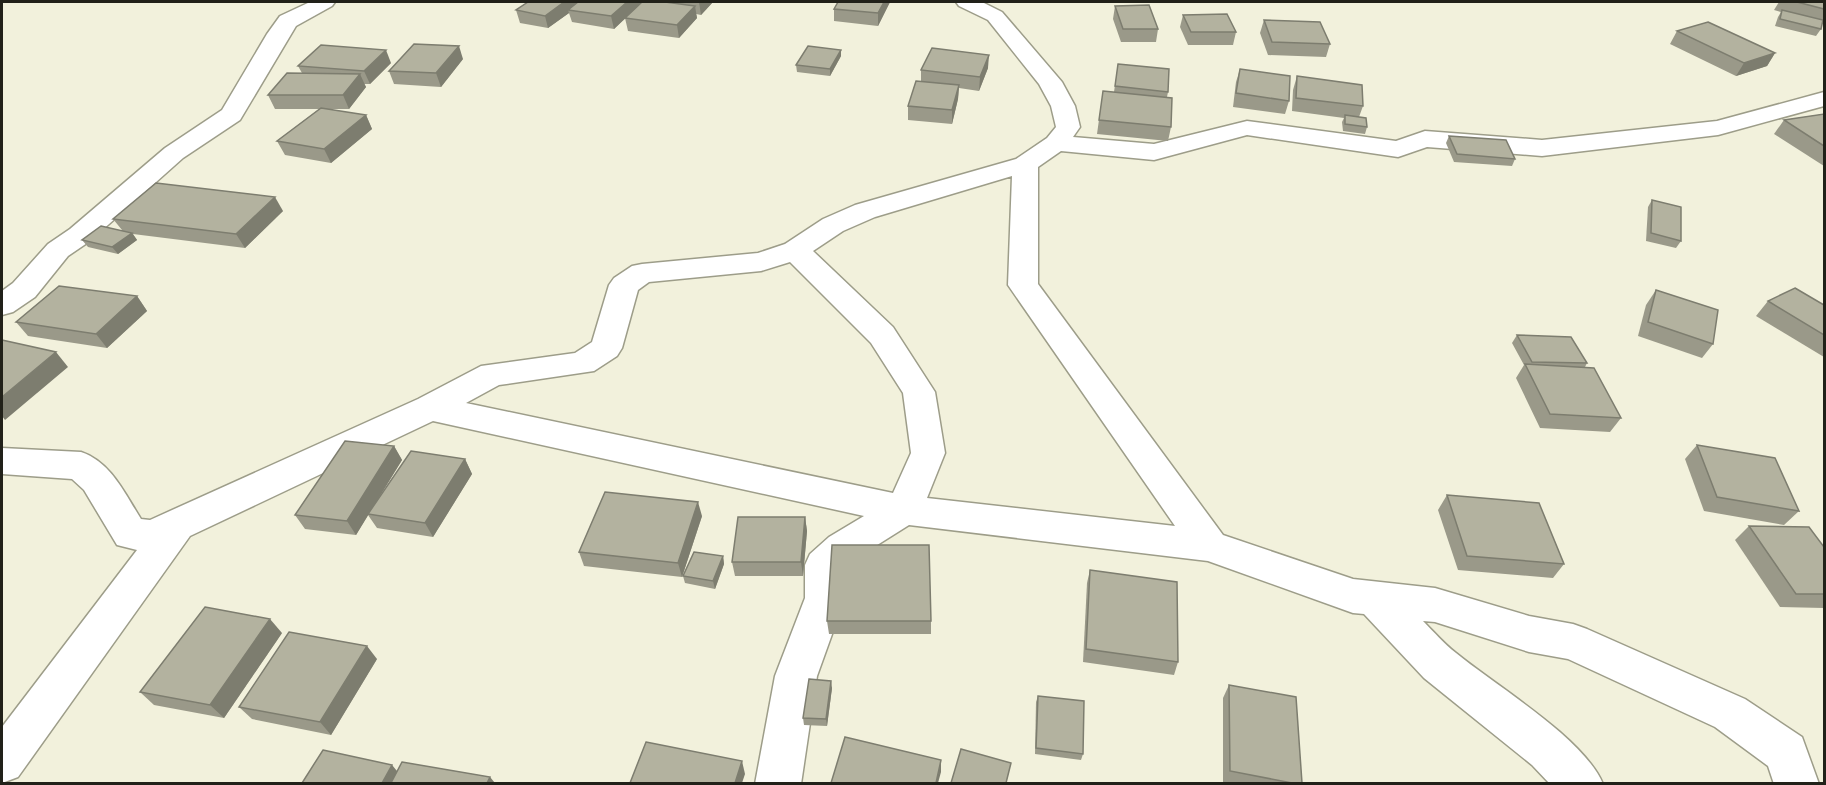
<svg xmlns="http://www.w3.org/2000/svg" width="1826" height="785" font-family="'Roboto Condensed',sans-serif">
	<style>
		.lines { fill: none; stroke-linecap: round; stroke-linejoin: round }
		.street-casing { stroke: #9d9d89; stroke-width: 3 }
		.street { fill: #fff; fill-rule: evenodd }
		.wall { fill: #9a9989 }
		.shaded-wall { fill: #7d7d6f }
		.building { fill: #b3b29f; stroke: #7d7d6f; stroke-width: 1.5 }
	</style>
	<rect width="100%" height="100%" fill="#f2f1dc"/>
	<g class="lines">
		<!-- street casing -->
		<g class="street-casing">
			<g id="street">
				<path d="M310 2H335L332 6 296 26 240 120 183 158 90 241 68 256 35 297 13 312 2 315V291L13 283 48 244 70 229 165 148 222 110 267 34 280 16Z"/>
				<path d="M956 2H982L1002 12 1062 82 1075 106 1080 127 1073 137 1154 144 1247 121 1396 141 1425 131 1542 140 1717 121 1824 92V106L1718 135 1542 156 1427 147 1398 157 1247 135 1154 160 1061 151 1038 167V284L1223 535 1353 579 1435 588 1529 616 1573 624 1587 629 1745 699 1802 737 1819 784H1774L1768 766 1715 727 1568 659 1529 652 1435 622 1423 621C1434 632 1444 644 1456 653 1496 686 1584 738 1603 784H1550L1532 765 1424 678 1364 614 1353 613 1208 561 909 525 855 559 843 571 845 598 817 676 801 784H755L775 676 805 598V565L810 554 829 537 864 516 433 421 190 536 18 777 2 783V727L137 550 117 545 84 490 72 479 2 474V448L81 452C111 462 125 494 141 519L150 520 418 399 481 366 575 353 592 342 609 285 614 278 632 266 642 264 758 253 785 244 823 219 855 205 1016 159 1047 138 1056 127 1051 106 1039 84 988 20 959 6ZM1012 176 1008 285 1175 526 927 498 945 453 935 392 893 327 813 251 843 231 875 217ZM790 262 871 343 903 393 911 453 893 493 466 403 499 385 594 371 617 356 622 348 638 290 649 282 761 271Z"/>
			</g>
		</g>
		<!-- street -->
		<use href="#street" class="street"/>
	</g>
	<!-- wall -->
	<g class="wall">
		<path d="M528 2H713L701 15 696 14 697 18 679 38 628 31 625 18 614 29 572 22 569 13 548 28 520 23 516 10Z"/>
		<path d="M838 2H890L878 26 834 21V9Z"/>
		<path d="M1779 2H1824V24H1822L1821 29 1816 36 1775 26 1778 17 1781 12 1774 10Z"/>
		<path d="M1115 6 1158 29 1156 42H1121L1113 19Z"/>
		<path d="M1183 15 1236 32 1233 45H1188L1180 27Z"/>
		<path d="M1264 20 1330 44 1326 57 1268 55 1260 33Z"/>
		<path d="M1677 31 1775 53 1767 66 1736 76 1670 44Z"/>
		<path d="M841 50V56L830 76 797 72 796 65Z"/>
		<path d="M463 59 441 87 394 84 389 71Z"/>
		<path d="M391 63 370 84H364L366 87 349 109H327L366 115 372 129 331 163 285 155 277 141 319 109H275L268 95 302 73 298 66Z"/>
		<path d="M1118 64 1168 92 1167 97 1171 127 1168 141 1097 134 1103 91 1114 92Z"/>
		<path d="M988 68 979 91 959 88 958 99 952 124 908 120V106L921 82V70Z"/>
		<path d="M1240 69 1289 101 1285 114 1233 107 1236 82Z"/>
		<path d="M1297 76 1363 106 1359 117 1367 127 1365 134 1343 131 1342 122 1344 118 1292 111 1293 90Z"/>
		<path d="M1824 114V166L1774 134 1784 120Z"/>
		<path d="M1449 136 1515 159 1512 166 1454 162 1446 143Z"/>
		<path d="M1652 200 1681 241 1676 248 1646 241 1648 207Z"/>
		<path d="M283 211 245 248 133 234 137 240 118 254 88 247 82 240 122 230 113 219Z"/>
		<path d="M1656 290 1713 344 1702 358 1638 336 1646 305Z"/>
		<path d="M137 296 147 311 107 348 28 336 16 322Z"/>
		<path d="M1768 301 1824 304V357L1756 316Z"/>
		<path d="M1517 335 1587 363 1585 367 1621 418 1610 432 1540 428 1516 378 1524 365 1512 343Z"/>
		<path d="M1697 445 1799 511 1784 525 1704 511 1685 459Z"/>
		<path d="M394 446 402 460 378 499 465 459 472 474 433 537 377 528 368 515 356 535 305 529 295 515Z"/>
		<path d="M1447 495 1564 564 1553 578 1458 570 1438 510Z"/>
		<path d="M702 516 682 577 584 566 579 552Z"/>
		<path d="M805 517 807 531 803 576H735L732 562Z"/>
		<path d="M1749 526 1824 547V608L1780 607 1735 540Z"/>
		<path d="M723 556 724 564 715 589 685 583 683 576Z"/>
		<path d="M1090 570 1178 662 1174 675 1083 662 1087 583Z"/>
		<path d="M827 621H931V634H829Z"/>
		<path d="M282 633 224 718 154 705 140 692Z"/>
		<path d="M377 659 331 735 252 719 239 707Z"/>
		<path d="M1229 685 1302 783H1223V698Z"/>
		<path d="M832 688 827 726 804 725 803 718Z"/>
		<path d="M1038 696 1083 754 1081 760 1035 754 1036 702Z"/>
	</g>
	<!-- shaded-wall -->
	<g class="shaded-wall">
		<path d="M564 2H584L568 10 569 13 548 28 545 16Z"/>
		<path d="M627 2H643L614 29 611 16Z"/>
		<path d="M699 2H713L701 15Z"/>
		<path d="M884 2H890L878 26V13Z"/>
		<path d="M695 6 697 18 679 38 677 25Z"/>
		<path d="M459 46 463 59 441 87 436 73Z"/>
		<path d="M386 50 391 63 370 84 364 71Z"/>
		<path d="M841 50V56L830 76V69Z"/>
		<path d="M1775 53 1767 66 1736 76 1744 63Z"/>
		<path d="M989 55 988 68 979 91 980 77Z"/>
		<path d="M360 74 366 87 349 109 343 95Z"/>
		<path d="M959 85 958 99 952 124V110Z"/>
		<path d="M366 115 372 129 331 163 324 149Z"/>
		<path d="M275 197 283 211 245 248 236 234Z"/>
		<path d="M132 233 137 240 118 254 112 247Z"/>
		<path d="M137 296 147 311 107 348 96 334Z"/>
		<path d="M56 352 68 367 5 420 2 416V397Z"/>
		<path d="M394 446 402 460 356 535 347 521Z"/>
		<path d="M465 459 472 474 433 537 425 523Z"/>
		<path d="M698 502 702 516 682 577 678 563Z"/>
		<path d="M805 517 807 531 803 576 801 562Z"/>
		<path d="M723 556 724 564 715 589 713 581Z"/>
		<path d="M270 619 282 633 224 718 210 705Z"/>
		<path d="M367 646 377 659 331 735 320 722Z"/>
		<path d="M831 681 832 688 827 726 826 719Z"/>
		<path d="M941 760V772L938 783H936Z"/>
		<path d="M742 761 745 774 742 783H735Z"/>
		<path d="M392 765 402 777 399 783H382Z"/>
		<path d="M490 777 495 783H487Z"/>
	</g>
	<!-- building -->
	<g class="building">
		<path d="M528 2H564L545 16 516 10Z"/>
		<path d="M578 2H627L611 16 568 10Z"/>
		<path d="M642 2H665L695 6 677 25 625 18Z"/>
		<path d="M838 2H884L878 13 834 9Z"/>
		<path d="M1797 2H1824V9Z"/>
		<path d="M1149 5 1158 29H1123L1115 6Z"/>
		<path d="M1782 10 1823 20 1821 29 1780 19Z"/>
		<path d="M1227 14 1236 32H1191L1183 15Z"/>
		<path d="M1264 20 1320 22 1330 44 1272 42Z"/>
		<path d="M1708 22 1775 53 1744 63 1677 31Z"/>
		<path d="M414 44 459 46 436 73 389 71Z"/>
		<path d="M321 45 386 50 364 71 298 66Z"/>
		<path d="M808 46 841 50 830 69 796 65Z"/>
		<path d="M932 48 989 55 980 77 921 70Z"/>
		<path d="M1118 64 1169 69 1168 92 1115 86Z"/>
		<path d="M1240 69 1290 76 1289 101 1236 93Z"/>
		<path d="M287 73 360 74 343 95H268Z"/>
		<path d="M1297 76 1362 85 1363 106 1296 98Z"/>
		<path d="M916 81 959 85 952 110 908 106Z"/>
		<path d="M1103 91 1172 98 1171 127 1099 120Z"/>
		<path d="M321 108 366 115 324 149 277 141Z"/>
		<path d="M1824 114V146L1784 120Z"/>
		<path d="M1345 115 1366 118 1367 127 1345 124Z"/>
		<path d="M1449 136 1506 140 1515 159 1457 154Z"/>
		<path d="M156 183 275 197 236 234 113 219Z"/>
		<path d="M1652 200 1681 207V241L1651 233Z"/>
		<path d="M101 226 132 233 112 247 82 240Z"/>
		<path d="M59 286 137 296 96 334 16 322Z"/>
		<path d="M1795 288 1824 305V335L1768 301Z"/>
		<path d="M1656 290 1718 310 1713 344 1648 322Z"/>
		<path d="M1517 335 1571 337 1587 363 1532 362Z"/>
		<path d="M2 340 56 352 2 397Z"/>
		<path d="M1525 364 1594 368 1621 418 1550 414Z"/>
		<path d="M345 441 394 446 347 521 295 515Z"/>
		<path d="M1697 445 1775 458 1799 511 1717 497Z"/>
		<path d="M411 451 465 459 425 523 368 514Z"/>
		<path d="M605 492 698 502 678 563 579 552Z"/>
		<path d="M1447 495 1539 503 1564 564 1467 556Z"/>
		<path d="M738 517H805L801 562H732Z"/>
		<path d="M1749 526 1809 527 1824 547V594H1796Z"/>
		<path d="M832 545H929L931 621H827Z"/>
		<path d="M694 552 723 556 713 581 683 576Z"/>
		<path d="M1090 570 1177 582 1178 662 1086 649Z"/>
		<path d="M205 607 270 619 210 705 140 692Z"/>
		<path d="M289 632 367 646 320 722 239 707Z"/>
		<path d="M809 679 831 681 826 719 803 718Z"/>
		<path d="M1229 685 1296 697 1302 783H1292L1230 771Z"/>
		<path d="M1038 696 1084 701 1083 754 1036 748Z"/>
		<path d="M845 737 941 760 936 783H831Z"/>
		<path d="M646 742 742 761 735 783H630Z"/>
		<path d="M961 749 1011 763 1006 783H951Z"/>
		<path d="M323 750 392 765 382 783H302Z"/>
		<path d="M402 762 490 777 487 783H391Z"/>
	</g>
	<!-- border -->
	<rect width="1826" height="785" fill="none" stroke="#212119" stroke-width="6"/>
</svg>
